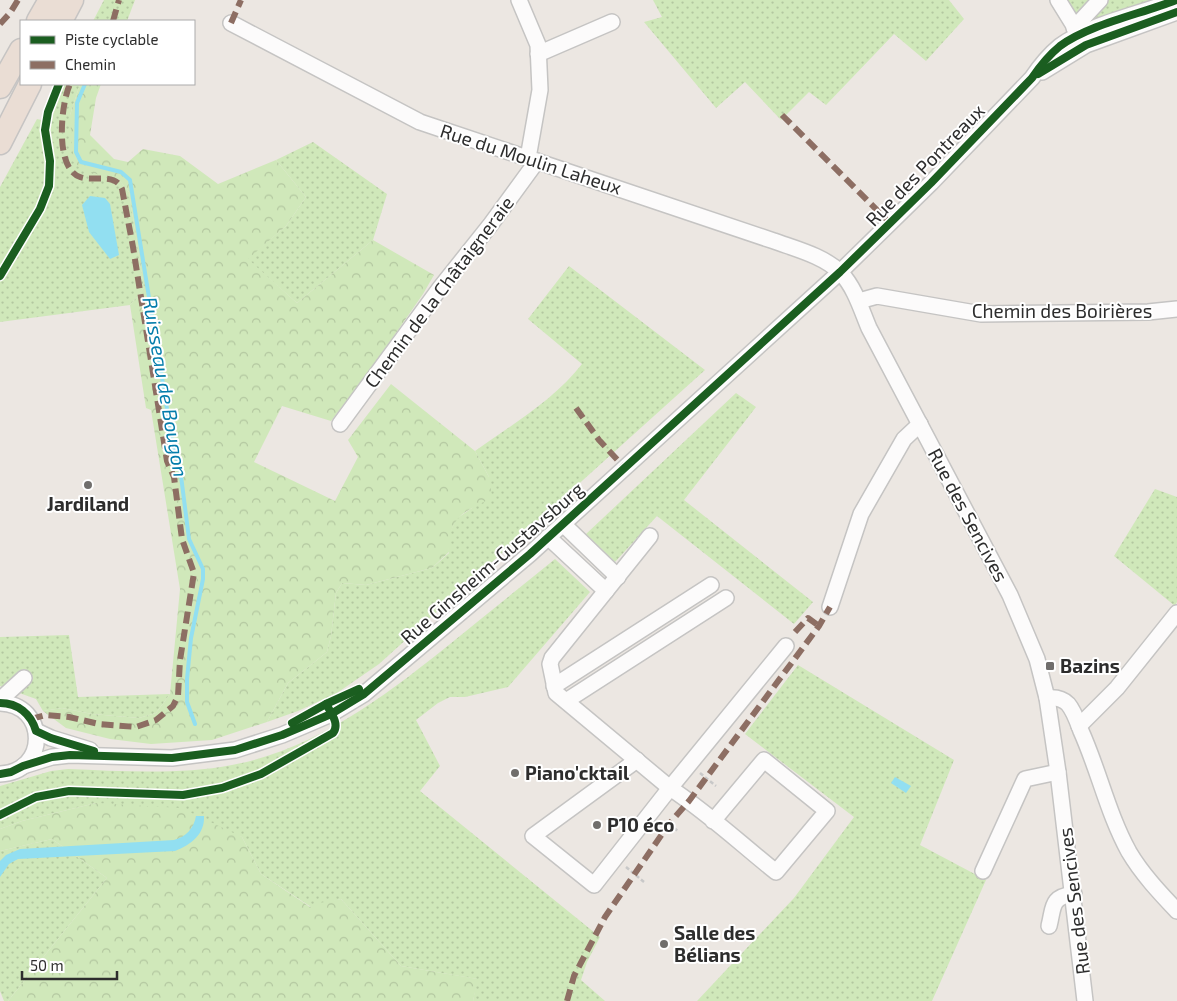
<svg xmlns="http://www.w3.org/2000/svg" width="1177" height="1001" font-family="'Exo 2',sans-serif">
	<style>
		.green { fill: url(#green-dots) }
		.forest { fill: url(#forest-crowns) }
		.water { fill: #92dff1 }
		.lines { fill: none; stroke-linecap: round; stroke-linejoin: round }
		.stream { stroke: #92dff1; stroke-width: 4 }
		.minor-casing { stroke: #c5c4c3; stroke-width: 18 }
		.highway-casing { stroke: #c6c4c3; stroke-width: 25 }
		.path { stroke: #c8c8c8; stroke-width: 2.5; stroke-dasharray: 4 2.5; stroke-linecap: butt }
		.minor { stroke: #fcfbfb; stroke-width: 15 }
		.highway { stroke: #eaddd4; stroke-width: 22 }
		.quiet { stroke: #8d6e63; stroke-width: 6; stroke-dasharray: 12 6; stroke-linecap: butt }
		.cycleway-casing { stroke: #fff; stroke-width: 11 }
		.cycleway { stroke: #1b5e20; stroke-width: 8 }
		.poi-dot { fill: #706e6c; stroke: #fff; stroke-width: 2 }
		.labels { text-anchor: middle; stroke-width: 4; stroke-linejoin: round; paint-order: stroke }
		.street-label { font-size: 19px; fill: #2d2d2d; stroke: #fff }
		.poi-label { font-size: 19px; font-weight: bold; fill: #2d2d2d; stroke: #fff; text-anchor: start }
		.water-label { font-size: 20px; font-style: italic; fill: #047dab; stroke: #fff }
	</style>
	<defs>
		<pattern id="green-dots" width="8" height="8" patternUnits="userSpaceOnUse" patternTransform="scale(1.25)"><rect width="8" height="8" fill="#d0e8ba"/><path d="M2 2h.1M6 6h.1" fill="none" stroke="#b3c7a0" stroke-width="1.8" stroke-linecap="round"/></pattern>
		<pattern id="forest-crowns" width="20" height="18" patternUnits="userSpaceOnUse" patternTransform="scale(1.25)"><rect width="20" height="18" fill="#d0e8ba"/><path d="M2 6a3 3 0 1 1 6 0M12 15a3 3 0 1 1 6 0" fill="none" stroke="#b3c7a0"/></pattern>
	</defs>
	<rect width="100%" height="100%" fill="#ece7e2"/>
	<!-- green -->
	<g class="green">
		<path d="M104 0H135L127 21H93Z"/>
		<path d="M653 0H949L964 19 926 61 894 34 826 105 809 92 781 120 745 82 716 108 644 22 662 17Z"/>
		<path d="M1063 0H1153L1081 26Z"/>
		<path d="M64 84H80L70 115 101 174 119 180 129 192 144 288 130 305 0 322V187L37 119 50 122Z"/>
		<path d="M313 142 387 194 373 240 297 303 247 259 286 226 306 197 276 160Z"/>
		<path d="M569 266 705 370 379 664 337 693 298 711 267 722 288 683 327 652 331 636 336 593 342 583 366 585 432 568 449 553V535L456 519 472 508 489 477 475 451C513 424 554 400 582 364L528 319Z"/>
		<path d="M736 393 756 407 684 500 813 602 794 624 657 516 615 562 586 534Z"/>
		<path d="M1155 489 1177 497V602L1175 606 1114 556Z"/>
		<path d="M555 559 590 592 508 687 465 697H450L438 703 416 720 440 766 420 791 600 937 587 962 581 980 605 1001H473L477 979 401 966 341 899 311 907 261 874 242 837 96 803 22 821 0 829V786L51 771 68 769C121 771 180 775 232 765 317 749 388 694 455 640 488 613 522 586 555 559Z"/>
		<path d="M69 635 78 697 170 694 156 713 139 718 92 714 62 708 43 711 36 699 0 686V637Z"/>
		<path d="M798 665 954 760 920 845 986 880 932 1001H697L794 898 854 817 745 734Z"/>
		<path d="M52 839 107 878 8 1001H4L0 991V851Z"/>
	</g>
	<!-- forest -->
	<g class="forest">
		<path d="M80 84H101L96 98 90 135 114 159 128 162 143 149 180 156 218 184 276 160 306 197 286 226 248 259 297 303 373 240 434 275 423 294 371 369 331 421 282 406 254 462 335 501 358 457 348 440 391 384 475 451 489 477 492 498C462 513 449 516 449 552L432 568 366 585 342 583 336 593 331 636 327 652 288 683 267 722 212 740 151 744 110 739 66 728 43 711 62 708 92 714 139 718 156 713 170 694 180 589 151 410 146 408 130 305 144 288 129 192 119 180 82 170 73 161 70 115Z"/>
		<path d="M96 803 181 808 242 837 261 874 310 907 314 904 341 899 401 966 478 979 473 1001H8L107 878 52 839 0 851V829L22 821Z"/>
	</g>
	<!-- water -->
	<g class="water">
		<path d="M90 196 105 198 110 204 119 255 110 259 89 232 82 205Z"/>
		<path d="M895 777 911 786 906 793 891 783Z"/>
		<path d="M196 816H204C205 834 191 845 175 851L18 859 9 864 0 877V861L6 855 20 849 174 840C186 837 194 828 196 816Z"/>
	</g>
	<g class="lines">
		<!-- stream -->
		<path class="stream" d="M85 84 77 103 76 152 81 162 121 172 130 180 173 446 180 468 189 539 203 569V579L191 638 187 679V702L195 724"/>
		<!-- minor casing -->
		<g class="minor-casing">
			<g id="minor">
				<path d="M519 0 538 45 540 90 528 158"/>
				<path d="M1058 0 1084 42"/>
				<path d="M231 23 420 122 774 241C796 249 824 256 841 273 855 288 861 309 869 328L1010 595 1037 659 1047 698 1058 772 1085 1001"/>
				<path d="M1074 28 1100 0"/>
				<path d="M538 54 612 22"/>
				<path d="M1042 72 1086 45 1177 12"/>
				<path d="M859 301 877 296 981 314 1148 312 1177 309"/>
				<path d="M340 424 440 288 491 224 537 161"/>
				<path d="M563 524 618 577"/>
				<path d="M650 536 552 658 550 664 556 693 670 788 786 646"/>
				<path d="M548 537 606 591"/>
				<path d="M830 607 861 514 904 439 920 424"/>
				<path d="M554 686 711 585"/>
				<path d="M1047 698C1055 697 1062 698 1068 704 1074 711 1078 723 1081 731 1099 771 1108 814 1129 852 1142 874 1160 893 1177 911"/>
				<path d="M0 700 24 678"/>
				<path d="M566 701 726 598"/>
				<path d="M0 703C48 704 49 772 0 774"/>
				<path d="M1079 726 1117 688 1177 613"/>
				<path d="M36 731 51 738 90 750"/>
				<path d="M637 760 533 836 594 885 670 788C708 813 741 844 776 872L827 811 764 760 713 821"/>
				<path d="M23 766 52 757 70 755 172 758 235 750 282 735 308 724 331 714 364 694 530 554 840 272 931 183 1032 78C1040 66 1049 55 1060 46 1090 24 1141 14 1176 0"/>
				<path d="M983 871 1025 779 1058 772"/>
				<path d="M1049 926C1054 907 1050 897 1074 894"/>
			</g>
		</g>
		<!-- highway casing -->
		<g class="highway-casing">
			<g id="highway">
				<path d="M38 21 50 0"/>
				<path d="M61 21 72 0"/>
				<path d="M0 87 21 50"/>
				<path d="M0 143 30 84"/>
			</g>
		</g>
		<!-- path -->
		<g class="path">
			<path d="M700 773 716 786"/>
			<path d="M669 824 679 832"/>
			<path d="M626 867 644 882"/>
		</g>
		<!-- minor -->
		<use href="#minor" class="minor"/>
		<!-- highway -->
		<use href="#highway" class="highway"/>
		<!-- quiet -->
		<g class="quiet">
			<path d="M113 21 119 0"/>
			<path d="M231 23 241 0"/>
			<path d="M0 24 10 13 18 0"/>
			<path d="M782 115 891 224"/>
			<path d="M576 408 599 440 625 468"/>
			<path d="M795 632 808 618 819 626"/>
			<path d="M31 719 46 715 69 717 99 724 136 727 156 720 173 706 178 696 180 660 194 573 182 539 174 477 167 461 133 247 122 189C115 172 93 182 80 177 54 168 61 103 70 84"/>
			<path d="M567 1001 574 976 605 917 669 824 689 801 819 626 830 607"/>
		</g>
		<!-- cycleway casing -->
		<g class="cycleway-casing">
			<g id="cycleway">
				<path d="M1038 74 1086 45 1177 12"/>
				<path d="M0 276 40 209 49 186 50 161 45 130 48 112 59 84"/>
				<path d="M0 703C18 703 31 714 36 731L51 738 94 751"/>
				<path d="M292 723 326 704 359 689"/>
				<path d="M0 774 11 772 23 766 52 757 70 755 172 758 235 750 282 735 308 724 331 714 364 694 530 554 840 272 931 183 1032 78C1040 66 1049 55 1060 46 1090 24 1141 14 1176 0"/>
				<path d="M0 815 36 797 69 791 183 795 222 788 261 774 333 733C340 724 331 713 326 704"/>
			</g>
		</g>
		<!-- cycleway -->
		<use href="#cycleway" class="cycleway"/>
	</g>
	<!-- markers -->
	<g class="poi-dot">
		<circle cx="88" cy="485" r="5"/>
		<rect x="1045" y="661" width="10" height="10" rx="2.5"/>
		<circle cx="515" cy="773" r="5"/>
		<circle cx="597" cy="825" r="5"/>
		<circle cx="664" cy="944" r="5"/>
	</g>
	<g class="labels">
		<!-- street labels -->
		<g class="street-label">
			<text transform="translate(531 159) rotate(18)" y="7">Rue du Moulin Laheux</text>
			<text transform="translate(925 165) rotate(-46)" y="7">Rue des Pontreaux</text>
			<text transform="translate(439 292) rotate(-53)" y="7">Chemin de la Châtaigneraie</text>
			<text x="1062" y="318">Chemin des Boirières</text>
			<text transform="translate(968 515) rotate(62)" y="7">Rue des Sencives</text>
			<text transform="translate(492 563) rotate(-41)" y="7">Rue Ginsheim-Gustavsburg</text>
			<text transform="translate(1074 901) rotate(-97)" y="7">Rue des Sencives</text>
		</g>
		<!-- poi labels -->
		<g class="poi-label">
			<text x="88" y="511" text-anchor="middle">Jardiland</text>
			<text x="1060" y="673">Bazins</text>
			<text x="525" y="780">Piano'cktail</text>
			<text x="607" y="832">P10 éco</text>
			<text x="674" y="940">Salle des<tspan x="674" dy="22">Bélians</tspan></text>
		</g>
		<!-- water labels -->
		<g class="water-label">
			<text transform="translate(165 387) rotate(80)" y="7">Ruisseau de Bougon</text>
		</g>
	</g>
	<!-- legend -->
	<rect x="20" y="20" width="175" height="65" fill="#ffffff" stroke="#ababab"/>
	<rect x="30" y="36" width="25" height="8" fill="#1b5e20" stroke="#ababab"/>
	<text x="65" y="45" font-size="15" fill="#2d2d2d">Piste cyclable</text>
	<rect x="30" y="61" width="25" height="8" fill="#8d6e63" stroke="#ababab"/>
	<text x="65" y="70" font-size="15" fill="#2d2d2d">Chemin</text>
	<!-- scale -->
	<path d="M22 971v8h95v-8" fill="none" stroke="#2d2d2d" stroke-width="2.5"/>
	<text x="30" y="971" font-size="15" fill="#2d2d2d" stroke="#ffffff" stroke-width="4" paint-order="stroke">50 m</text>
</svg>
